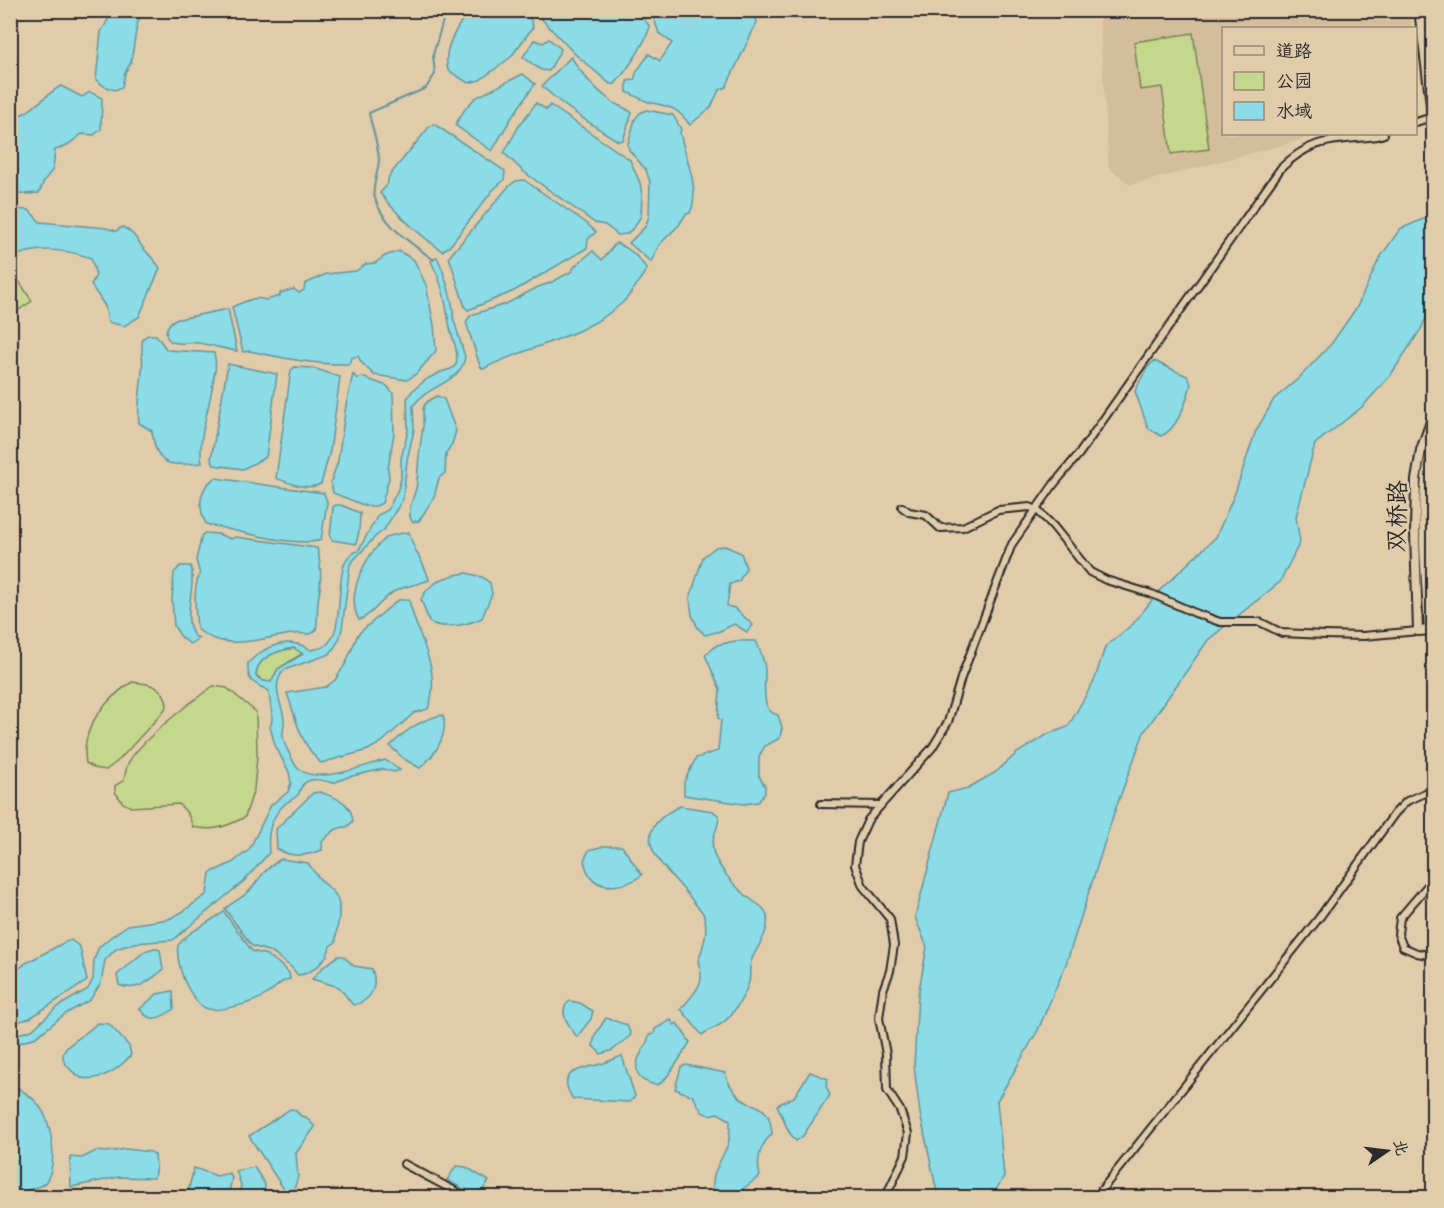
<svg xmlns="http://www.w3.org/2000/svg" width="1444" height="1208" font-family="Mynerve,'LXGW WenKai TC',sans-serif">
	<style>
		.built { fill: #d3bd9a }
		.green { fill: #c5d78c; stroke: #78815c; stroke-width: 1.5 }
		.water { fill: #8bdce6; stroke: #65959b; stroke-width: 1.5; fill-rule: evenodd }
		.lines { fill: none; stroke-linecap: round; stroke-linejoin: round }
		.stream { stroke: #65959b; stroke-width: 2 }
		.minor-casing { stroke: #2b2b2b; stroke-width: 10 }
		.tertiary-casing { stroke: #2b2b2b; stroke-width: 12 }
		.minor { stroke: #e0cbaa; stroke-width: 6 }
		.tertiary { stroke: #e0cbaa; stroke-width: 8 }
		.labels { text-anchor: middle; stroke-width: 5; stroke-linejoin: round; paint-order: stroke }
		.street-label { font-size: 24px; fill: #2b2b2b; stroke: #e0cbaa }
	</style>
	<rect width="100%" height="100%" fill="#e0cbaa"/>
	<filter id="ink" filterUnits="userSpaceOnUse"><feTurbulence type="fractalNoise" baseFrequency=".0167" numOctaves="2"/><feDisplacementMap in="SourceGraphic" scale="12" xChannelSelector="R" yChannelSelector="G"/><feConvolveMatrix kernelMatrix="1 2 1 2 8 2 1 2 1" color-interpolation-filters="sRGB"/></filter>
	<g filter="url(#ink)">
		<!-- built -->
		<path class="built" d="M1099 11H1411L1412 28H1224V134H1323L1131 185 1109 168Z"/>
		<!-- green -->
		<g class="green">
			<path d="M1193 33 1209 149 1171 154 1162 87 1140 90 1134 42Z"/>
			<path d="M11 269 32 301 11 315H10Z"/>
			<path d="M295 648 303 653 278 669 270 683 263 681 256 675C256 657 279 650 295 648Z"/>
			<path d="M132 682C148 683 165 686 167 705L163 712 119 760 106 770 94 768 86 763C80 729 104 700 132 682Z"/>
			<path d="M213 686 227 688 256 712 257 757 254 789 245 817C228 826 213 832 193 827L188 814 179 804 131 807 123 803 115 792V786L124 780C125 775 126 770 127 766 135 744 193 700 213 686Z"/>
		</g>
		<!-- water -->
		<g class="water">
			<path d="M113 11H142L137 25 131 62 125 73 122 87 115 90 104 86 96 80 101 32Z"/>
			<path d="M467 11H524L531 20 533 27 511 57 480 80 468 83 448 70C442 47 457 30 467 11Z"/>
			<path d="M534 11H638L650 27C643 48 629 67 615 84H610L574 53Z"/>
			<path d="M651 11H756L755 16 757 22 726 87 719 90 711 107 690 125C676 106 670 107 649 102 642 100 634 95 627 92V81L634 80 637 71 649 54 660 61 672 43 659 33Z"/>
			<path d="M549 39 561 49 549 71 541 70 523 57 534 40 543 43Z"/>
			<path d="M571 57C581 74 595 89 611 101 617 106 626 107 632 113L623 140 618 141C591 124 565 108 542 86Z"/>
			<path d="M523 74 535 84 510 120 492 151 455 125 465 109 475 98Z"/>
			<path d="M61 86 82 97 90 92 102 98 101 129 94 135 82 134 66 146 55 150 53 169 44 181 39 193 11 195V125L15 116C33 113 45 94 61 86Z"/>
			<path d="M536 103 547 110 550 105 630 160 640 183 642 196 641 216 635 226 627 234 618 235 605 225 595 223 524 172 504 153 519 126Z"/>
			<path d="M646 110 673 115 681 129 680 133C685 156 701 191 690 213L686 214 679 225 659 245 651 262 629 243 645 227 649 216 650 182 646 170 629 150 628 144 635 119 640 113Z"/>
			<path d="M434 124 505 171 504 180 492 191 450 246 442 251C419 234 397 215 380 193L387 185 389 176 429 127Z"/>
			<path d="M524 180 585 222 596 232 588 239 587 248 514 291 468 310 465 307 449 257 509 186 516 181Z"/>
			<path d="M11 209 29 210 40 222 106 228 116 231 123 227C137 236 135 238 144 249 150 256 155 260 160 268L139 317 124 326 108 322 105 306 91 285 96 275 91 258C66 249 35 246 11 258Z"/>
			<path d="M1433 215V303L1421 329 1390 376 1362 407 1315 444 1296 517 1300 542 1280 582 1208 640 1144 732 1114 813 1066 964 1038 1030 997 1101 1004 1176 992 1197H938L920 1113 914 1066 918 995 927 947 915 917 948 793 968 788 996 772 1017 753 1048 734 1068 727 1095 679 1105 647 1133 624 1160 590 1216 537 1235 493 1255 433 1274 399 1299 378 1332 343 1357 307 1379 259 1400 229Z"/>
			<path d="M616 243C630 248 638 257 647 269 639 280 632 294 622 303 582 339 529 345 483 369L480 366 466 322 471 315 506 304 538 287 550 283 571 272 575 266 593 251 602 260Z"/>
			<path d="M399 251 414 260 426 285 434 325 436 351 416 374 407 380 374 375 361 362 358 356 351 358 349 364C316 365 282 358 250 351L243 352 232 307C242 303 255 295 266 300L280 296V293L294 289 299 293 304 290 305 284 326 274 356 271 366 264 375 263 385 256Z"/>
			<path d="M437 257C443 269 455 306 453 317L465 357C461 384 428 384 413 406L414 430 407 460 403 499 384 530 376 536 350 564 342 629 339 640 330 654 284 670C270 687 282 702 284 719 285 725 282 731 283 737 284 744 287 749 290 755 293 760 295 767 300 770 320 784 363 766 385 760L400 770 394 772 383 769 348 777 333 783C323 780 309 776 302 786 300 789 300 792 298 795 295 798 290 800 286 803 270 817 267 833 269 853L244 881 173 940 135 943 116 949 105 960 101 983 90 1000 65 1014 36 1037 11 1046V1036L32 1030 57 1007 88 989 93 979 94 960 99 947 112 936 128 925 169 919 182 912 207 894 210 873 232 863 249 850 271 805 288 792 291 783 289 772 275 745 270 727C275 717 269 703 269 691 253 682 247 683 248 663 265 646 289 635 311 650 315 649 322 648 325 646 350 629 328 557 358 551L378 515 388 510 398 489 401 479V458L408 431 407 399 412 391 427 379 441 372 451 369 456 365C459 351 453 341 450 328 445 302 444 286 431 261ZM294 648 303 654 278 669 271 682 263 681 256 676C256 657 279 650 294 648Z"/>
			<path d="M228 309 237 351C224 349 211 345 198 343 190 342 181 345 173 342 162 338 166 325 174 320Z"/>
			<path d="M148 335H156L167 350 214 353C217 363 215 372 213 382 210 408 197 438 202 463 169 465 157 469 152 431L139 423C137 405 141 389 142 371 144 360 140 349 143 338Z"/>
			<path d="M1154 361 1187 376 1191 384C1187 401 1177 430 1161 436L1148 428 1135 391 1147 368Z"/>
			<path d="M228 364 277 374 266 457 243 469 214 465 211 459Z"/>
			<path d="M295 367 313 368 340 377 330 451 321 484C307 491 289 483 276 478L291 370Z"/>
			<path d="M353 374 357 379 362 377 387 386 393 393 394 433 388 469 389 478 382 503 376 506H366L333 493 331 482 338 461 346 405Z"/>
			<path d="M437 396 444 399 456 431 452 444 446 453 445 473 439 478 434 497 419 521 412 522C405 508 416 497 417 482 418 464 420 445 423 427 424 419 421 410 425 404 428 400 433 398 437 396Z"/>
			<path d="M215 478 324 493 327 502 321 540C298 548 232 530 206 524 198 507 198 489 215 478Z"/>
			<path d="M336 505H341L360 513 359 531 356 544 332 540 330 537 333 507Z"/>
			<path d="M409 532C412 550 425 562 429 580 419 584 407 586 397 590 382 597 374 615 359 620 345 595 365 555 386 538 391 534 402 534 409 532Z"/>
			<path d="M205 533 218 534 231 539 236 537 317 548C322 567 322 582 318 601 317 610 318 620 316 630L311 634C305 634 298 633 292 634 259 638 225 653 197 629 196 613 192 588 200 574L196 560 202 535Z"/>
			<path d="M725 546 741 553 746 568 739 581 730 584 727 606 734 608 753 625 747 632 734 624 720 631 705 635 698 628 692 615 690 598 703 557 716 547Z"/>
			<path d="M180 566H191C197 587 181 617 194 636L199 638 190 644 181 637 174 626 172 600 174 573Z"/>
			<path d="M467 573 482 577 490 583 492 594 482 618C467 625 444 630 429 622L421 599C430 581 448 575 467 573Z"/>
			<path d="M398 600H409C417 638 443 669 428 709L414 713 382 742 368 750 321 763C299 742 297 721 287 693L326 687 335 680 346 663 358 634Z"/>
			<path d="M735 641H756C760 650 764 659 765 669 766 682 759 712 778 715L782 727 780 738 765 746 759 756V776L765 786V793L758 802 744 804 684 795V782L696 758 718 751 721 720 718 718 720 689 705 655 717 645Z"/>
			<path d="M443 715C449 735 435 755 420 768L404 759 390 746C405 731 421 719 443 715Z"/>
			<path d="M320 792C336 798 351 801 353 821L347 827C336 826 329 835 322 842V850C306 856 292 858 277 849L276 829 313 793Z"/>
			<path d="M680 806 713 811 719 816C719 829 710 838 713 851 717 868 739 891 753 901 758 905 763 906 766 913 772 929 758 945 752 959 748 966 751 975 749 982 746 993 736 1010 728 1018 721 1027 710 1028 702 1035L681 1009C695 992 707 984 698 961 703 947 709 931 704 916 703 912 699 908 696 905 672 870 616 837 680 806Z"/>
			<path d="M604 846H622L642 875C628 886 600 893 589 874 586 870 585 864 584 860L589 850Z"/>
			<path d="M281 859 308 863C313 870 317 877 323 882 335 894 340 895 339 914 339 923 335 932 336 942L330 946C328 960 312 974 298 975L291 967 271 952 252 946 225 909C233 901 247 896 253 887 262 874 267 868 281 859Z"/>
			<path d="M224 912 252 951 267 955 277 962 289 973 290 979C281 980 275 989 267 994 257 1002 221 1012 208 1009 199 1007 193 997 189 990 182 978 176 958 178 945L189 934Z"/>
			<path d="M71 940 80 947 87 981 30 1018 11 1024V975L26 963 65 942Z"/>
			<path d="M154 948 160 950 163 970C149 980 138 993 119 985L117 975 145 951Z"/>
			<path d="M338 956H343L354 966 372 969C378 987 372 1001 353 1005L339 987 312 979 322 968Z"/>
			<path d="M173 991 174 1009C161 1018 150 1024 140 1009L157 994Z"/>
			<path d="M570 1001 580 1003 593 1011 591 1019 577 1037C570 1027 556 1011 570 1001Z"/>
			<path d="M606 1018 627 1025 631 1035 613 1050 601 1054 593 1046 595 1035Z"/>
			<path d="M671 1020 674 1025 677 1023 690 1042C685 1050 667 1081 659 1084 654 1086 649 1083 645 1081 640 1079 638 1076 637 1070 635 1057 647 1048 649 1035L654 1034 655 1029Z"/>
			<path d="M97 1023 109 1024 129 1046 131 1055C118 1070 101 1081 81 1078 40 1050 79 1043 97 1023Z"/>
			<path d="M622 1056 635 1096 630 1102 573 1099C553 1069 584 1069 604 1063 610 1061 616 1058 622 1056Z"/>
			<path d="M686 1065 725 1073C728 1085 737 1097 748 1103 751 1105 754 1104 757 1106 769 1111 771 1122 772 1134 760 1145 756 1160 760 1176L732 1197H716C706 1179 722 1160 728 1144 730 1136 730 1128 730 1120L718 1113 709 1115 702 1112 693 1096 675 1089 681 1067Z"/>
			<path d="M810 1072 828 1079 826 1086 830 1095 803 1136 796 1141 789 1132 777 1105 794 1097Z"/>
			<path d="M11 1084C20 1089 30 1095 37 1103 52 1120 58 1160 47 1180 44 1186 37 1187 31 1189 23 1191 20 1198 11 1197Z"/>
			<path d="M290 1109 295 1110 301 1116 306 1117 315 1127 296 1153 298 1177 293 1192 289 1197 249 1136Z"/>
			<path d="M126 1149 151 1152 155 1155 156 1167 154 1178 119 1177 71 1187 70 1157 82 1158 96 1151 107 1152Z"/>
			<path d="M456 1166 466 1167 489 1181 478 1197 447 1180Z"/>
			<path d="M254 1167 265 1184V1197H239L241 1185 236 1171Z"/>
			<path d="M194 1168 217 1176 229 1173 232 1178 228 1197H202L194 1192 188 1191Z"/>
		</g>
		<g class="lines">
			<!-- stream -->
			<path class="stream" d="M434 260C412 244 380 223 374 195 372 187 379 170 379 159 378 144 372 128 369 113L426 88 435 74 433 55 446 10"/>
			<!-- minor casing -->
			<g class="minor-casing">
				<g id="minor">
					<path d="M1416 122 1432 117"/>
					<path d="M902 507 909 512 926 515 940 528 963 527 998 510 1030 507 1037 510 1053 526 1090 572 1106 580 1152 594 1195 613 1220 622H1260L1282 633 1325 635 1363 636 1418 631"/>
					<path d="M821 804 881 805 868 820 858 842 855 865 863 886 890 919 894 945 890 971 883 990 879 1018 886 1054 887 1090 900 1110 908 1133 905 1156 885 1198"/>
					<path d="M881 805 932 748 948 722 961 678 1012 544 1054 484 1079 454 1281 168C1314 136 1336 141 1378 136L1384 134"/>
					<path d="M1434 878 1400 918 1398 934 1403 947 1417 953 1434 956"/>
					<path d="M404 1164 468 1198"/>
					<path d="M1095 1198 1319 918 1395 813 1407 801 1434 789"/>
				</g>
			</g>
			<!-- tertiary casing -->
			<g class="tertiary-casing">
				<g id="tertiary">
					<path d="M1419 10 1434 128"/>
					<path d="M1427 10 1434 68"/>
					<path d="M1434 413 1421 450 1416 480 1415 533 1418 631 1434 630"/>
					<path d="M1429 631C1426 568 1416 499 1434 438"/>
				</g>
			</g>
			<!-- minor -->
			<use href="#minor" class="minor"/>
			<!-- tertiary -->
			<use href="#tertiary" class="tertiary"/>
		</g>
	</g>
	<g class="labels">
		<!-- street labels -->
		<g class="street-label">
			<text transform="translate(1397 516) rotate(-89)" y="8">双桥路</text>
		</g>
	</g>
	<!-- margin -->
	<rect width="1444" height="1208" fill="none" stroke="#e0cbaa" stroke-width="36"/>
	<rect x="18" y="18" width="1408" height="1172" fill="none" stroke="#2b2b2b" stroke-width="2" filter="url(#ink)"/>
	<!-- legend -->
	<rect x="1222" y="27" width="195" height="108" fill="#e0cbaa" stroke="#988b77" stroke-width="1.5"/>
	<rect x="1234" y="46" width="30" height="9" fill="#e0cbaa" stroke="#988b77" stroke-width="1.5"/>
	<text x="1276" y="57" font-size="18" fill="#2b2b2b">道路</text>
	<rect x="1234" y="72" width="30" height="18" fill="#c5d78c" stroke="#988b77" stroke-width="1.5"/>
	<text x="1276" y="87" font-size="18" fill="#2b2b2b">公园</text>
	<rect x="1234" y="102" width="30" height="18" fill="#8bdce6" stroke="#988b77" stroke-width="1.5"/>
	<text x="1276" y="117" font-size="18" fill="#2b2b2b">水域</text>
	<!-- north arrow -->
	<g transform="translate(1387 1151) rotate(76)" stroke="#e0cbaa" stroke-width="4.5" paint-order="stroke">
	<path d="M0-4.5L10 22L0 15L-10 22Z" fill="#2b2b2b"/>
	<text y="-9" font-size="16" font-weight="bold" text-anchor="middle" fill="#2b2b2b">北</text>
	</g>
</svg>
